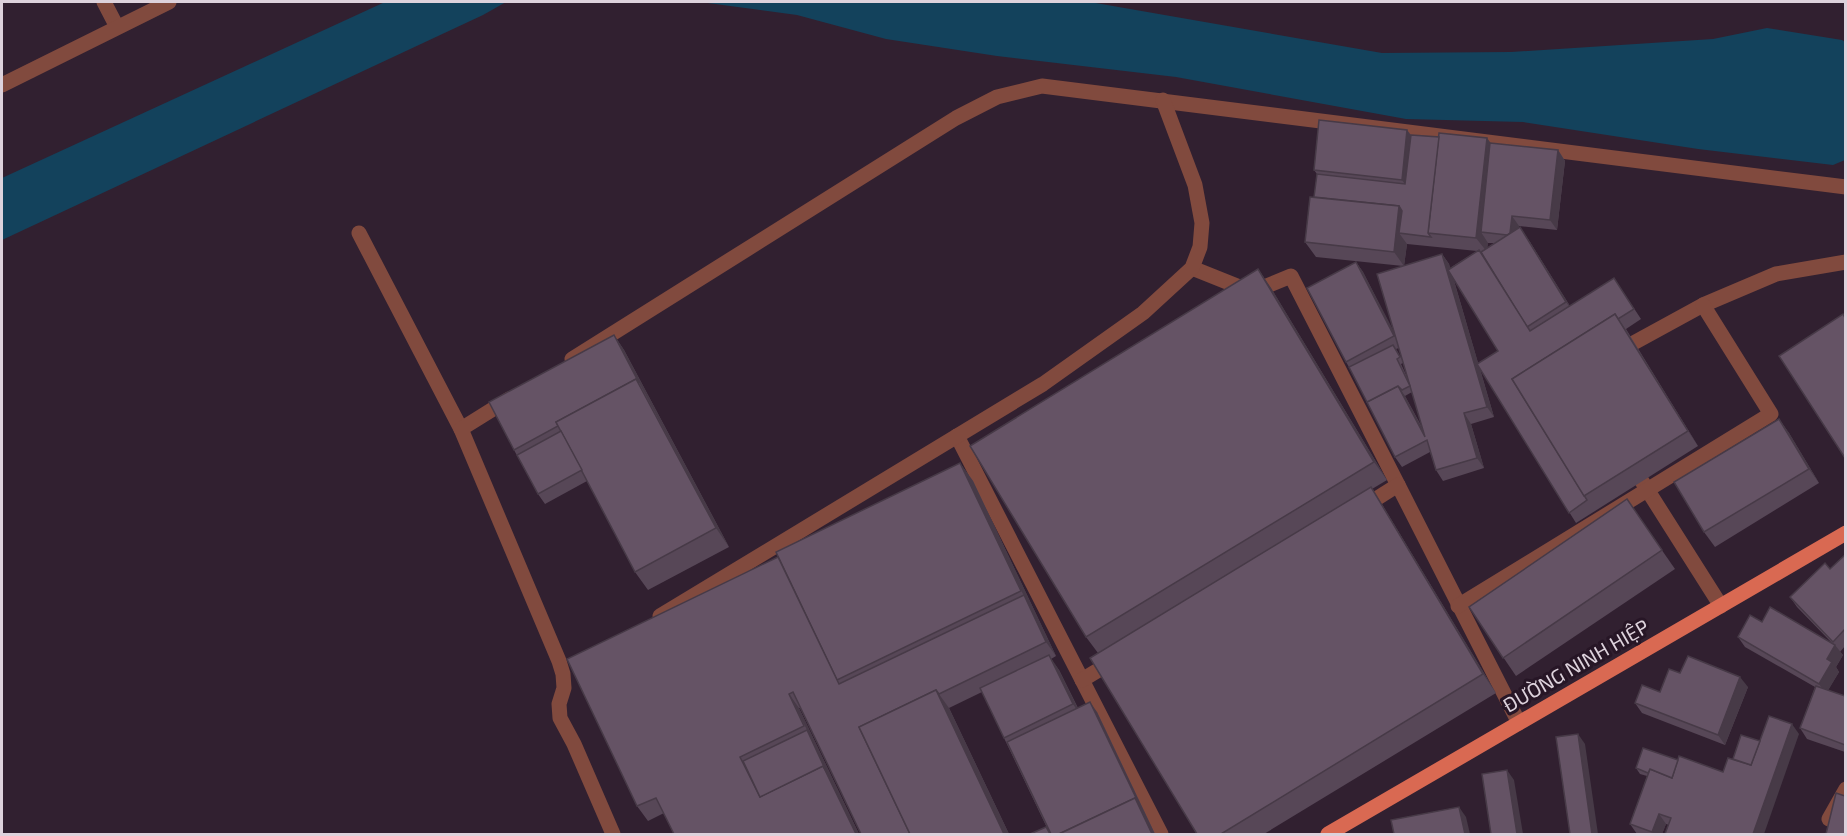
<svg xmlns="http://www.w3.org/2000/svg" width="1847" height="836" font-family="'Exo 2',sans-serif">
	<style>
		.water { fill: #13425c }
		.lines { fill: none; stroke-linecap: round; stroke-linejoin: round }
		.minor { stroke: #814a3e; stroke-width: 15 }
		.major { stroke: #d96952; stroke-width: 15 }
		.wall { fill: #574757; fill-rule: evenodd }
		.shaded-wall { fill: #473a47 }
		.building { fill: #655365; stroke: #473a47; stroke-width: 1.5 }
		.labels { text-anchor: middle; stroke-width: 6; stroke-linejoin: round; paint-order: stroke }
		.street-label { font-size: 20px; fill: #ddd2dc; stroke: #271626 }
	</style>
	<rect width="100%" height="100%" fill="#312030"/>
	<!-- water -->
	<g class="water">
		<path d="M385 2H506L483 15 2 240V178Z"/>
		<path d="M700 2H1090L1382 53 1511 52 1713 39 1767 28 1842 40 1845 42V160L1833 165 1698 149 1523 122 1406 119 1176 77 997 56 886 39 797 15Z"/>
	</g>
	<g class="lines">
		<!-- minor -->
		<g class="minor">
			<path d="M104 2 117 27"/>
			<path d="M2 85 169 2"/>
			<path d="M359 233 461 429"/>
			<path d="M1192 268 1252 292 1291 276 1398 485"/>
			<path d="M1617 352 1703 305 1776 274 1846 262"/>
			<path d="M572 359 956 118 997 97 1042 86 1846 187"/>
			<path d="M509 399 461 429 559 661 563 674 564 688 559 704 560 718 574 744 613 834"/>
			<path d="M957 436 1161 834"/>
			<path d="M1631 464 1721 606"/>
			<path d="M1360 509 1398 485 1519 723"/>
			<path d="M1458 606 1771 414 1703 305"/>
			<path d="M660 616 1043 384 1143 313 1192 268 1200 247 1202 223 1195 185 1163 100"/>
			<path d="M1082 680 1115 660"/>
			<path d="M1829 819 1846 789"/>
		</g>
		<!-- major -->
		<path class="major" d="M1328 834 1846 533"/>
	</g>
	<!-- wall -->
	<g class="wall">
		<path d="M1407 130 1411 135 1439 137 1487 138 1490 143 1558 150 1565 161 1557 230 1519 226V228L1520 227 1530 242 1570 306 1614 278 1641 319 1626 329 1698 446 1576 523 1480 369 1494 417 1471 424 1484 468 1443 481 1436 470 1430 452 1402 467 1395 457 1349 367 1346 362 1356 262 1363 272 1394 333 1403 266 1316 257 1305 242 1314 197 1317 174 1314 170ZM1488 243H1494L1487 248ZM1407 244 1477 251 1450 268 1449 264 1442 254 1404 266ZM1453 277 1498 351 1478 363ZM1399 348 1403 361 1396 349ZM1403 363 1408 379 1401 364ZM1412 392 1423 429 1405 396Z"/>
		<path d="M1258 269 1271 288 1387 480 1372 489 1383 506 1496 693 1264 834H1197L1098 653 1086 637Z"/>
		<path d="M614 335 624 350 729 547 648 590 635 572 587 481 545 504 538 494 514 450Z"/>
		<path d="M1779 419 1789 433 1819 483 1715 547 1704 532Z"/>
		<path d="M960 463 973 481 1056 656 1051 659 1059 670 1078 708 1097 712 1155 834H1030L1046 827 1049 832 982 692 949 708 1009 834H861L800 708H799L859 834 664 813 648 821 637 806 778 557Z"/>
		<path d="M1627 500 1675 569 1516 676 1469 607Z"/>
		<path d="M1845 555V646L1840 652 1843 655 1836 667 1839 672 1828 690 1845 696V752L1807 739 1800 728 1815 687 1745 647 1738 637 1762 622 1831 642 1797 607 1790 597 1830 569Z"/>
		<path d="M1680 673 1748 687 1725 745 1642 713 1635 703 1660 692Z"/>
		<path d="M1799 734 1669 825 1666 824 1662 834H1637L1630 824 1647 776 1640 774 1636 768 1678 760 1723 772 1760 741Z"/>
	</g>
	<!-- shaded-wall -->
	<g class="shaded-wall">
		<path d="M1407 130 1418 145 1412 194 1402 180Z"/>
		<path d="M1487 138 1498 153 1481 232 1488 243 1487 252 1476 238Z"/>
		<path d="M1558 150 1565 161 1557 230 1550 220Z"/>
		<path d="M1399 206 1409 221 1399 233 1407 244 1404 266 1394 252Z"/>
		<path d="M1512 216 1519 226 1517 246 1510 236Z"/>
		<path d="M1520 227 1530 242 1576 316 1566 302Z"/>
		<path d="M1442 254 1449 264 1494 417 1487 407Z"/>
		<path d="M1356 262 1363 272 1402 347 1394 336Z"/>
		<path d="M1258 269 1271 288 1387 480 1374 462Z"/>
		<path d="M1615 314 1625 329 1698 446 1688 431Z"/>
		<path d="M614 335 624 350 729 547 716 528Z"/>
		<path d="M1398 386 1405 396 1432 447 1425 437Z"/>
		<path d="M1464 413 1471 424 1484 468 1477 458Z"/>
		<path d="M1779 419 1789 433 1819 483 1809 469Z"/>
		<path d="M960 463 973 481 1056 656 1046 642Z"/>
		<path d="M1371 487 1383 506 1496 693 1483 674Z"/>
		<path d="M1835 645 1843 655 1836 667 1839 672 1826 694 1819 684 1827 659Z"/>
		<path d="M1049 655 1059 670 1083 719 1073 704Z"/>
		<path d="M1740 677 1748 687 1725 745 1718 735Z"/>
		<path d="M936 690 949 708 1009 834H1004Z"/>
		<path d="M789 694 799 708 859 834H856L823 766 807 730Z"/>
		<path d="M1090 702 1097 712 1155 834H1152Z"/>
		<path d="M1792 724 1799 734 1764 834H1753Z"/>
		<path d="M1578 734 1585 744 1598 834H1592Z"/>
		<path d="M1507 770 1514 780 1523 834H1517Z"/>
		<path d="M1459 807 1466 817 1470 834H1465Z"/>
		<path d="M1659 814 1666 824 1662 834H1654L1652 832Z"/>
	</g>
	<!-- building -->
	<g class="building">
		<path d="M1319 120 1407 130 1402 180 1314 170Z"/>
		<path d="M1439 133 1487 138 1476 238 1428 233Z"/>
		<path d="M1411 135 1439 137 1428 233 1431 237 1399 233 1402 211 1399 206 1314 197 1317 174 1405 184Z"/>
		<path d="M1490 143 1558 150 1550 220 1512 216 1510 233 1507 235 1481 232Z"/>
		<path d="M1310 197 1399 206 1394 252 1305 242Z"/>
		<path d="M1520 227 1566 302 1527 327 1481 252Z"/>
		<path d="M1479 250 1530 331 1614 278 1634 309 1618 319 1615 314 1512 379 1587 500 1569 513 1477 364 1498 351 1448 270Z"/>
		<path d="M1442 254 1487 407 1464 413 1477 458 1436 470 1427 440 1395 457 1367 402 1398 386 1425 437 1377 274Z"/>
		<path d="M1356 262 1394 336 1346 362 1307 288Z"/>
		<path d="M1258 269 1374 462 1086 637 970 446Z"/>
		<path d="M1615 314 1688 431 1584 496 1512 379Z"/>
		<path d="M1843 314 1845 318V458L1779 356Z"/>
		<path d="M614 335 639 383 636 379 556 422 558 426 514 450 489 402Z"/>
		<path d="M1393 345 1400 357 1397 359 1410 386 1402 390 1398 386 1367 402 1349 367Z"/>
		<path d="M636 379 716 528 635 572 556 422Z"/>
		<path d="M1779 419 1809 469 1704 532 1674 482Z"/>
		<path d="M561 431 582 470 538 494 517 455Z"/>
		<path d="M960 463 1021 591 837 680 776 552Z"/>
		<path d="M1371 487 1483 674 1221 834H1197L1090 658Z"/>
		<path d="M1627 499 1662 550 1503 658 1469 607Z"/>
		<path d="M1845 555V629L1833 642 1790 597 1825 563 1830 569Z"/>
		<path d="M778 557 839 684 1024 595 1046 642 939 694 936 690 859 727 910 834H861L793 692 789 694 804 726 740 757 760 797 823 766 856 834H674L656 798 637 806 567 659Z"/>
		<path d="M1770 607 1835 645 1827 659 1832 662 1819 684 1738 637 1750 615 1762 622Z"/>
		<path d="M1049 655 1073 704 1004 738 980 688Z"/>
		<path d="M1688 656 1740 677 1718 735 1635 703 1642 685 1660 692 1669 669 1680 673Z"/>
		<path d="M1816 686 1845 696V745L1800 728Z"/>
		<path d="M936 690 1004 834H910L859 727Z"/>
		<path d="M1090 702 1138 802 1135 798 1059 834H1051L1007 742Z"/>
		<path d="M1769 716 1792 724 1753 834H1665L1671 818 1659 814 1652 832 1630 824 1650 769 1672 778 1679 756 1723 772 1728 758 1751 765Z"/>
		<path d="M807 730 826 771 823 766 760 797 743 761Z"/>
		<path d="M1578 734 1592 834H1570L1556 737Z"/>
		<path d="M1741 735 1760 741 1751 765 1733 759Z"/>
		<path d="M1643 748 1678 760 1672 778 1650 769 1648 773 1636 768Z"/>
		<path d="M1507 770 1517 834H1491L1482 774Z"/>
		<path d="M1836 793 1845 796V834H1826Z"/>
		<path d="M1135 798 1152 834H1059Z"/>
		<path d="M1459 807 1465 834H1394L1391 820Z"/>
		<path d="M1046 827 1050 834H1030Z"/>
	</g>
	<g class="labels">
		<!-- street labels -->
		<g class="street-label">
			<text transform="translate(1576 666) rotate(-30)" y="7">ĐƯỜNG NINH HIỆP</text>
		</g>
	</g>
	<!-- border -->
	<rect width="1847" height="836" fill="none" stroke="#ddd2dc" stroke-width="6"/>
</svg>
